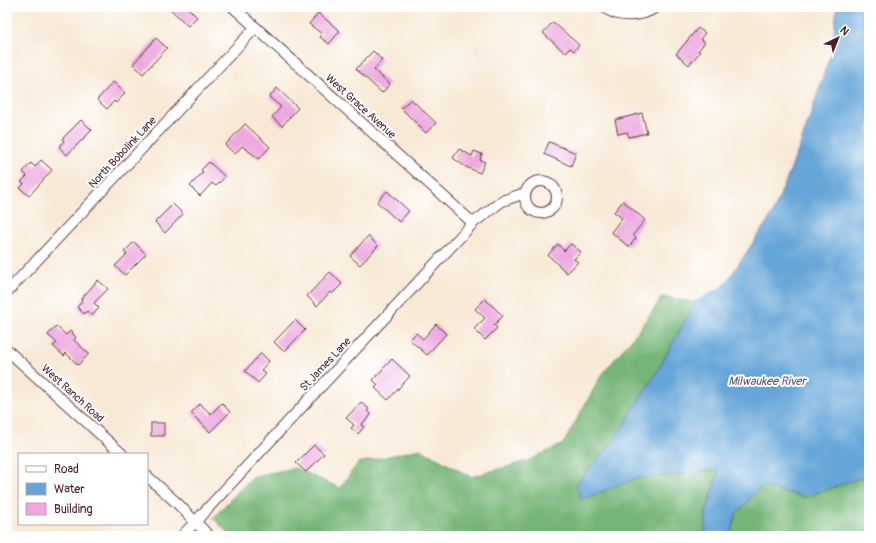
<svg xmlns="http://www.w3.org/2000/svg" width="876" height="543" font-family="Pangolin,sans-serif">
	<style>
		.forest { fill: #74b577; stroke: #5f6a51 }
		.water { fill: #65a5d8; stroke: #586282 }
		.building { fill: #eda8e0 }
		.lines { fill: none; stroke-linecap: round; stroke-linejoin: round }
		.minor-casing { stroke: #643d45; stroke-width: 12 }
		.minor { stroke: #fff; stroke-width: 10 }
		.labels { text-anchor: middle; stroke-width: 4; stroke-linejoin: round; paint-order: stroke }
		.street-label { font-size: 11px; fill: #4a1f2b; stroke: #fff }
		.water-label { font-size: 12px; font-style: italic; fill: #565b79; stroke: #fff }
	</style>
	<rect width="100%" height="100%" fill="#fff"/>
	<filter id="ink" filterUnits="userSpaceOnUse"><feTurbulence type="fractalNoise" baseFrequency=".025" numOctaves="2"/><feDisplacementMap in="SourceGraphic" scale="8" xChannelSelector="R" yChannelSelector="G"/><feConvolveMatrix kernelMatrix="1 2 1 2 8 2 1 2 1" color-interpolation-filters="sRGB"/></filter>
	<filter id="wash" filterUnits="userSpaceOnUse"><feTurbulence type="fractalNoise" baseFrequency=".012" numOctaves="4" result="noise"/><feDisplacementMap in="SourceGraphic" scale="16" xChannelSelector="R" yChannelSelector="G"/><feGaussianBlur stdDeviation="0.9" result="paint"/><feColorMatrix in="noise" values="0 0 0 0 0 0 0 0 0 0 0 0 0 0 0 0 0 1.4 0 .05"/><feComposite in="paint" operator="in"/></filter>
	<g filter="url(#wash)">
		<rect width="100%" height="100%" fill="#f8e9d6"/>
		<!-- forest -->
		<g class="forest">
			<path d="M662 297 695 302 657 372 613 442 576 484 582 499 634 479 719 470 706 512 705 536H231L213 518 253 476 295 468 340 488 358 463 420 449 471 477 527 461 563 444 601 376 639 330Z"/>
			<path d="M869 474V536H731L736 514 762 486 805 497Z"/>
		</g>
		<!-- water -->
		<path class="water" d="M837 7H869V475L805 497 762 486 736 514 731 536H705L706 513 719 470 634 479 581 500 576 484 613 442 657 372 695 302 724 286 773 213 801 143 832 50Z"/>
		<g id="blocks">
			<!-- building -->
			<g class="building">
				<path d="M168 7H187L197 17 188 26Z"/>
				<path d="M318 13 340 31 329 44 320 37 322 34 309 24Z"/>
				<path d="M553 22 579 45 574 51 570 48 565 53 543 33Z"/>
				<path d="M698 28 705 33 700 39 705 42 698 51 700 52 689 65 676 54Z"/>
				<path d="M156 38 167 48 143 74 133 64Z"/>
				<path d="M373 51 382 60 374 70 390 84 382 93 356 69Z"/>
				<path d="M113 82 125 93 116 103 114 101 107 109 97 100Z"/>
				<path d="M277 88 298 108 282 126 272 117 281 107 269 97Z"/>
				<path d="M411 99 436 123 426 133 401 108Z"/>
				<path d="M642 113 647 133 629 137 627 132 618 134 615 120Z"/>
				<path d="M81 120 92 130 67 155 59 147 64 141 62 139Z"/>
				<path d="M245 124 270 147 259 159 242 146 235 154 225 145Z"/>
				<path d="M549 142 576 153 571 166 544 154Z"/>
				<path d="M459 149 472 156 474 151 482 154 480 160 485 162 480 173 466 167 453 158Z"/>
				<path d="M41 160 52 170 29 196 20 188 24 184 21 182 27 176 23 172 31 163 35 167Z"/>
				<path d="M209 162 225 177 216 186 212 183 200 196 190 186 203 172 201 170Z"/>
				<path d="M387 191 409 211 399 222 377 202Z"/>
				<path d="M623 201 645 220 633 235 636 238 629 247 611 232 622 218 614 212Z"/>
				<path d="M173 204 183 214 165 233 155 222Z"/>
				<path d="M368 236 378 246 360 265 350 256Z"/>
				<path d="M134 242 146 254 125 275 115 266 127 254 124 252Z"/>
				<path d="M558 244 564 251 571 244 581 252 574 259 578 262 567 273 548 255Z"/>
				<path d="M330 272 342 284 332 294 330 292 317 306 307 296Z"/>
				<path d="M98 280 108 289 94 303 99 308 92 316 87 311 84 314 77 307 82 301 81 299Z"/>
				<path d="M485 299 503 316 494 325 497 328 485 340 474 329 485 318 475 309Z"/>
				<path d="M295 320 305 330 284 352 274 342Z"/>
				<path d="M436 324 446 334 427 355 410 340 416 333 423 339Z"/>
				<path d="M56 326 66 335 70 331 76 337 74 340 89 354 78 365 66 353 64 356 53 346 57 343 48 335Z"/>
				<path d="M261 353 269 361 261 370 266 374 258 383 245 371Z"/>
				<path d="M392 359 410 376 388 400 375 388 378 385 373 380Z"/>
				<path d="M361 402 369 409 367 411 371 415 361 425 364 427 358 434 351 428 354 425 346 418Z"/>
				<path d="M222 403 230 412 210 432 191 413 200 404 211 414Z"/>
				<rect x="151" y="423" width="13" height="13"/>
				<path d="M314 445 324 454 306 472 296 463Z"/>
			</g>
		</g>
	</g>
	<g filter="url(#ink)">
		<use href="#blocks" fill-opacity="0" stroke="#643d45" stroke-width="1"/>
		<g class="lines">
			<!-- minor casing -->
			<g class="minor-casing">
				<g id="minor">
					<path d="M233 7 473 223"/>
					<path d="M604 7C618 19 642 17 656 7"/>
					<circle cx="541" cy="197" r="16"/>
					<path d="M7 292 255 28"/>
					<path d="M7 350 122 454"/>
					<path d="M147 476 179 505 209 536"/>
					<path d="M182 536 473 223 502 201 525 193"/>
				</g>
			</g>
			<!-- minor -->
			<use href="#minor" class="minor"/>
		</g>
	</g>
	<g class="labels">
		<!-- street labels -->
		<g class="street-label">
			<text transform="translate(361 106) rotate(42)" y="4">West Grace Avenue</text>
			<text transform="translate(122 152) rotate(-47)" y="4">North Bobolink Lane</text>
			<text transform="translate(325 364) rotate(-47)" y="4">St James Lane</text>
			<text transform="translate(73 393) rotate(42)" y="4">West Ranch Road</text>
		</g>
		<!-- water labels -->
		<g class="water-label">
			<text x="767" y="385">Milwaukee River</text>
		</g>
	</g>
	<!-- margin -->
	<rect width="876" height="543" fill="none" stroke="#fff" stroke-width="24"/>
	<!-- legend -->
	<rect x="18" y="453" width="130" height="72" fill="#ffffff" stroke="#b7a5aa"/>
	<rect x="26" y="466" width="20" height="6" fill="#ffffff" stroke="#b7a5aa"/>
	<text x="54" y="473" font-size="12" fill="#4a1f2b">Road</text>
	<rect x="26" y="483" width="20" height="12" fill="#65a5d8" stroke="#b7a5aa"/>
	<text x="54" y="493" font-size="12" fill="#4a1f2b">Water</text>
	<rect x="26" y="503" width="20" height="12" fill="#eda8e0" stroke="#b7a5aa"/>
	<text x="54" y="513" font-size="12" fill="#4a1f2b">Building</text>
	<!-- north arrow -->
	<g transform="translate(838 38) rotate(43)" stroke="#ffffff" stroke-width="3" paint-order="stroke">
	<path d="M0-3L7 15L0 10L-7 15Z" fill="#4a1f2b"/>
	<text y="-6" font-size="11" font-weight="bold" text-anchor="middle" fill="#4a1f2b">N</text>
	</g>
</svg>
